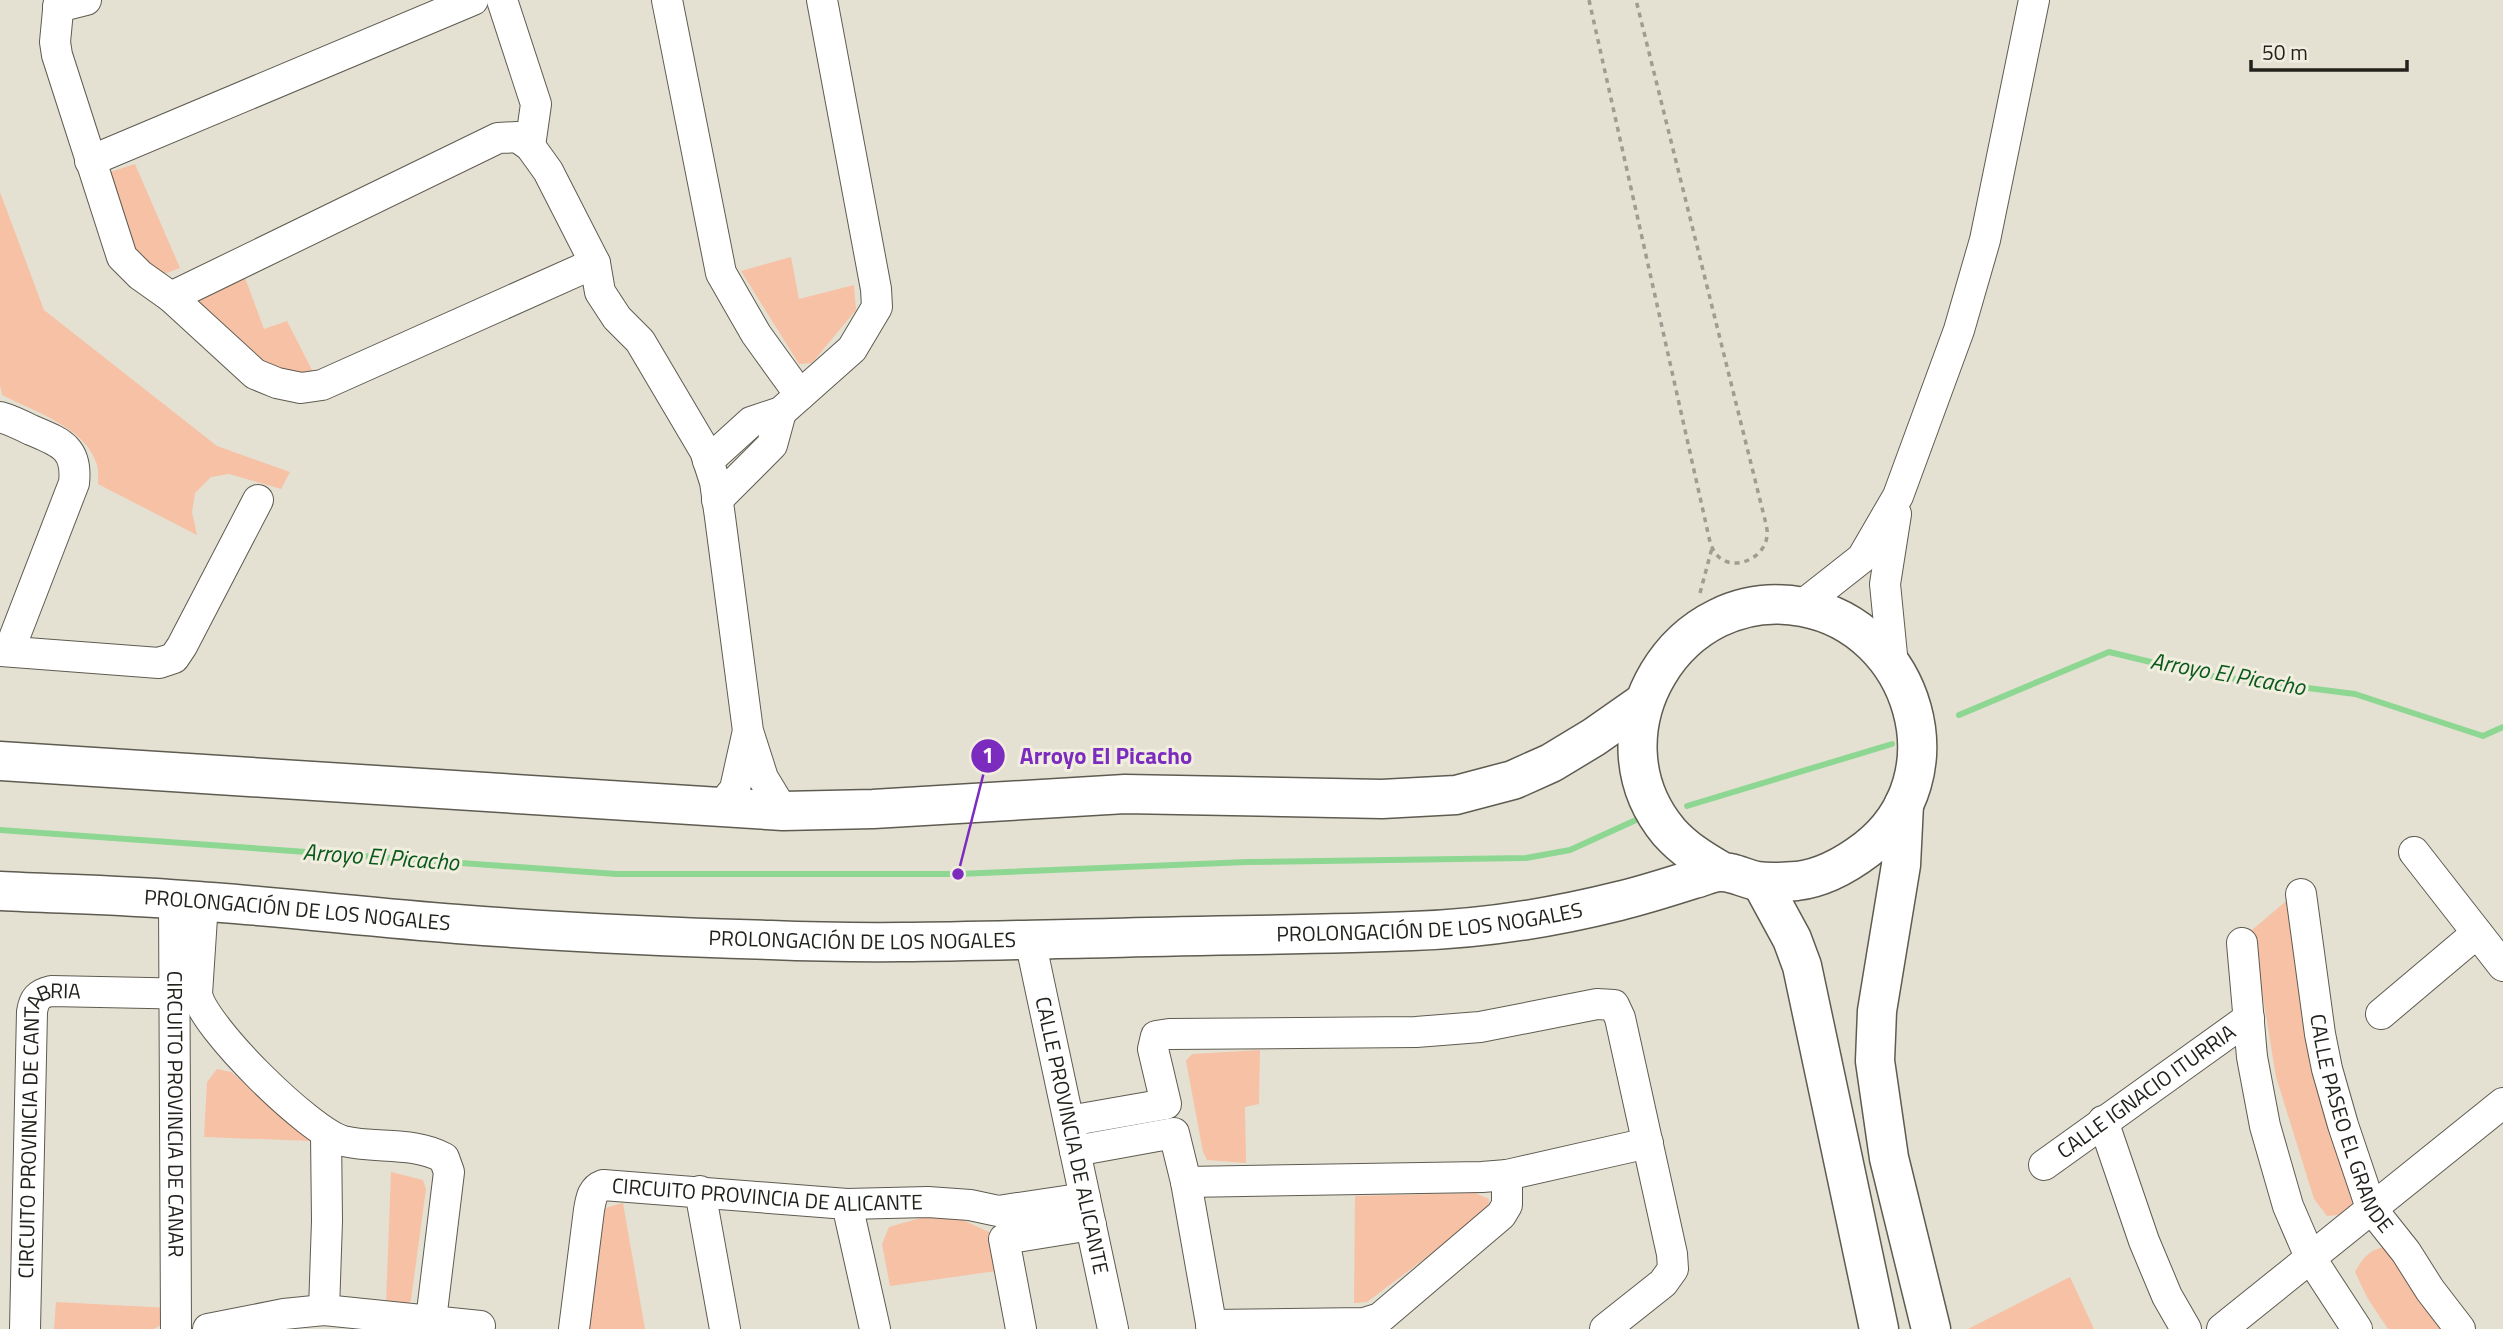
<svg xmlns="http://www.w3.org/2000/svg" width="2503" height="1329" font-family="'Titillium Web',sans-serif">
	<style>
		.green { fill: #f7c1a5 }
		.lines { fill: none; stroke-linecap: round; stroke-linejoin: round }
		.stream { stroke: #8ed792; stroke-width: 6 }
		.minor-casing { stroke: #5e5b50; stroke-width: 32 }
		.major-casing { stroke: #5e5b50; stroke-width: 41 }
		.path { stroke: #9f9c91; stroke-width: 3.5; stroke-dasharray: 5 5; stroke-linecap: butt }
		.minor { stroke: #fff; stroke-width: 30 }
		.major { stroke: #fff; stroke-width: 38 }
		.labels { text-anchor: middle; stroke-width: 6; stroke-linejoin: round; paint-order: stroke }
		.street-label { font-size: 21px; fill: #22211c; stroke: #f1eee0 }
		.water-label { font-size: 23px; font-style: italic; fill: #09591a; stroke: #f1eee0 }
		.leader { fill: none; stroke: #7b2cbf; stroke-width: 2.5 }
		.callout-dot { fill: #7b2cbf; stroke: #f1eee0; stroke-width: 2.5 }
		.mark-label { font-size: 21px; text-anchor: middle; font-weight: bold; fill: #fff }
		.callout-label { font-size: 23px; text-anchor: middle; font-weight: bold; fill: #7b2cbf; stroke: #f1eee0; stroke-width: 6; stroke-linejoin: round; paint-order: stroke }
	</style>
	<rect width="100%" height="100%" fill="#e4e1d3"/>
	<!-- green -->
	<g class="green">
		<path d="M135 164 180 268 161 275 128 255 110 172Z"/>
		<path d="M0 192 44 310 217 446 290 472 281 489 229 474 211 477 195 493 192 512 197 535 98 484C98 477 99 468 96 462 84 427 33 411 2 395L0 385Z"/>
		<path d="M791 257 799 299 854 285 856 310 812 363 799 364 741 271Z"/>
		<path d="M244 275 264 329 287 321 313 372C275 386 224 332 197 309L199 296Z"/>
		<path d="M2297 892 2360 1196 2350 1214 2327 1216 2314 1199 2276 1077 2252 930Z"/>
		<path d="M1260 1050 1259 1104 1245 1107 1246 1163 1207 1160 1203 1152 1186 1061 1192 1054Z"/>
		<path d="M217 1069 231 1072 312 1141 204 1137 207 1082Z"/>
		<path d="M391 1172 423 1180 426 1189 411 1300 407 1306 386 1304Z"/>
		<path d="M1475 1193 1489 1199 1488 1211 1367 1302 1354 1303 1355 1196Z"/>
		<path d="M623 1203 645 1329H589L600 1213 608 1207Z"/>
		<path d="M924 1217 963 1220 989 1232 996 1271 890 1286 882 1244 889 1227Z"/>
		<path d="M2383 1247 2443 1329H2388L2368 1299 2355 1272C2362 1259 2368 1251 2383 1247Z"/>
		<path d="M2070 1277 2094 1329H1968Z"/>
		<path d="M56 1302 170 1308 166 1322 154 1329H54Z"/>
	</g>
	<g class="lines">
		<!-- stream -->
		<g class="stream">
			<path d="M1959 715 2109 652 2205 675 2355 694 2483 736 2503 727"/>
			<path d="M1687 806 1892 744"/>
			<path d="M0 830 616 874H958L1247 862 1526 858 1570 850 1636 820"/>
		</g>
		<!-- minor casing -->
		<g class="minor-casing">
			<g id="minor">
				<path d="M59 0 55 42 57 55 122 257 140 275 171 297 255 374 277 383 301 388 322 385 595 263"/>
				<path d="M502 0 536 104 530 146"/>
				<path d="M667 0 721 273 756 334 800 395"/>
				<path d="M58 7 86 0"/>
				<path d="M90 161 473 0"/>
				<path d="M171 297 498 138 517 137 530 146 548 171 595 263 600 292 617 318 640 341 705 451 715 482 720 517 748 731 763 778 783 811"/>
				<path d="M0 417C11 420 21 425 31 430 59 442 78 447 74 483L9 651"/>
				<path d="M708 461 751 422 781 412 852 349 877 307 876 289 822 0"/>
				<path d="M717 500 772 445 781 412"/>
				<path d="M1801 606 1862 558 1898 496 1959 330 1985 240 2034 0"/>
				<path d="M0 651 159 663 174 658 182 646 258 500"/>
				<path d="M1893 665 1885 584 1896 514"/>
				<path d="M720 808 735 789 747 735"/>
				<path d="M2414 852 2503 966"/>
				<path id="s1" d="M2301 894 2320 1034 2327 1069 2343 1125 2371 1208 2406 1252 2430 1290 2460 1329"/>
				<path id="s2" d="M174 899 176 1329"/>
				<path d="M203 902 197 994C203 1027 310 1132 343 1141 376 1149 413 1141 444 1158L449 1172 431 1320"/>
				<path id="s3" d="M1030 940 1113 1329"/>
				<path d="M2242 943 2252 1057 2265 1126 2288 1206 2310 1257 2357 1329"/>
				<path d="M2381 1014 2477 933"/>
				<path d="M1069 1121 1166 1104 1153 1049 1156 1036 1169 1034 1416 1032 1480 1027 1597 1004 1614 1005 1620 1018 1672 1254 1673 1269 1663 1283 1605 1329"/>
				<path d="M2103 1121 2144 1241 2167 1296 2186 1329"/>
				<path d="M1075 1151 1174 1133 1186 1182 1212 1329"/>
				<path id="s4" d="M2044 1165 2249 1018"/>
				<path d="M1186 1182 1482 1177 1507 1175 1648 1143"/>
				<path d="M700 1191 725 1329"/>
				<path d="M847 1204 875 1329"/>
				<path d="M324 1310 327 1221 326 1134"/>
				<path d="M1211 1325 1364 1323 1380 1318 1501 1215 1507 1205V1175"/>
				<path id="s5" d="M25 1329 32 1012C34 999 38 994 51 991L197 994"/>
				<path d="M208 1329 284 1314 324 1310 480 1326"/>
				<path id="s6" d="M574 1329 589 1210C591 1199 592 1189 603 1185L847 1204 928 1202 970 1205 998 1211 1085 1198"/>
				<path d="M1021 1329 1004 1239 1091 1225"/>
				<path d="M2222 1329 2503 1103"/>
			</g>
		</g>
		<!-- major casing -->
		<g class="major-casing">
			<g id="major">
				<path d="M0 761 783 811 873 809 1125 794 1382 799 1456 795 1513 780 1551 763 1594 737 1644 702"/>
				<path d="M1904 804 1901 865 1877 1011 1875 1061 1889 1158 1931 1329"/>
				<path d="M1761 882 1792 939 1802 966 1879 1329"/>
				<path id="s7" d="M0 891C61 894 122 895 183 900 274 906 366 917 457 924 561 932 666 937 771 940 884 945 998 940 1111 938 1211 935 1312 935 1412 931 1482 929 1551 918 1619 901 1644 895 1669 887 1694 879 1703 877 1711 872 1720 872 1732 871 1745 879 1757 881 1769 883 1784 882 1797 881 1823 878 1846 865 1867 849 1960 777 1915 628 1803 607 1677 583 1587 734 1669 832 1684 849 1702 860 1721 871"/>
			</g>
		</g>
		<!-- path -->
		<g class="path">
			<path d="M1589 0 1708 533C1710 543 1712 551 1720 558 1737 571 1765 557 1767 536 1768 531 1766 525 1765 520L1636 0"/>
			<path d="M1700 593 1712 548"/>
		</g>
		<!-- minor -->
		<use href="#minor" class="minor"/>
		<!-- major -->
		<use href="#major" class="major"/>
	</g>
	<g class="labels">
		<!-- street labels -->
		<g class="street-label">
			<text dy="7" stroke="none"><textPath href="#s7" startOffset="298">PROLONGACIÓN DE LOS NOGALES</textPath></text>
			<text dy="7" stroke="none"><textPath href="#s7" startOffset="1432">PROLONGACIÓN DE LOS NOGALES</textPath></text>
			<text dy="7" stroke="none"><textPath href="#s7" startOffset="864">PROLONGACIÓN DE LOS NOGALES</textPath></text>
			<text dy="7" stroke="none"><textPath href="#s4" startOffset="126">CALLE IGNACIO ITURRIA</textPath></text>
			<text dy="7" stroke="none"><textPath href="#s2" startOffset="215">CIRCUITO PROVINCIA DE CANAR</textPath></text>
			<text dy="7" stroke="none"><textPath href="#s1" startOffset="236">CALLE PASEO EL GRANDE</textPath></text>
			<text dy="7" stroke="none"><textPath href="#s3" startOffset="200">CALLE PROVINCIA DE ALICANTE</textPath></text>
			<text dy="7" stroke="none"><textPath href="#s5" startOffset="214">CIRCUITO PROVINCIA DE CANTABRIA</textPath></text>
			<text dy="7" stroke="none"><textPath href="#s6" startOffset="315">CIRCUITO PROVINCIA DE ALICANTE</textPath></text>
		</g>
		<!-- water labels -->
		<g class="water-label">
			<text transform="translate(2228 674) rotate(10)" y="8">Arroyo El Picacho</text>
			<text transform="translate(381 857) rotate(4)" y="8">Arroyo El Picacho</text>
		</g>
	</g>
	<!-- callouts -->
	<path class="leader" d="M958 874L988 756"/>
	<g class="callout-dot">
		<circle cx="958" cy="874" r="7"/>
		<circle cx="988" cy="756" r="18"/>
	</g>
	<g class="mark-label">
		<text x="988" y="763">1</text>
	</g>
	<g class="callout-label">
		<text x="1106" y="764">Arroyo El Picacho</text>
	</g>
	<!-- scale -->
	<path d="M2251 60v10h156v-10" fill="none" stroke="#22211c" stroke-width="3.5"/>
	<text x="2262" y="60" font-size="21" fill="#22211c" stroke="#f1eee0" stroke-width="5" paint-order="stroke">50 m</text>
</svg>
